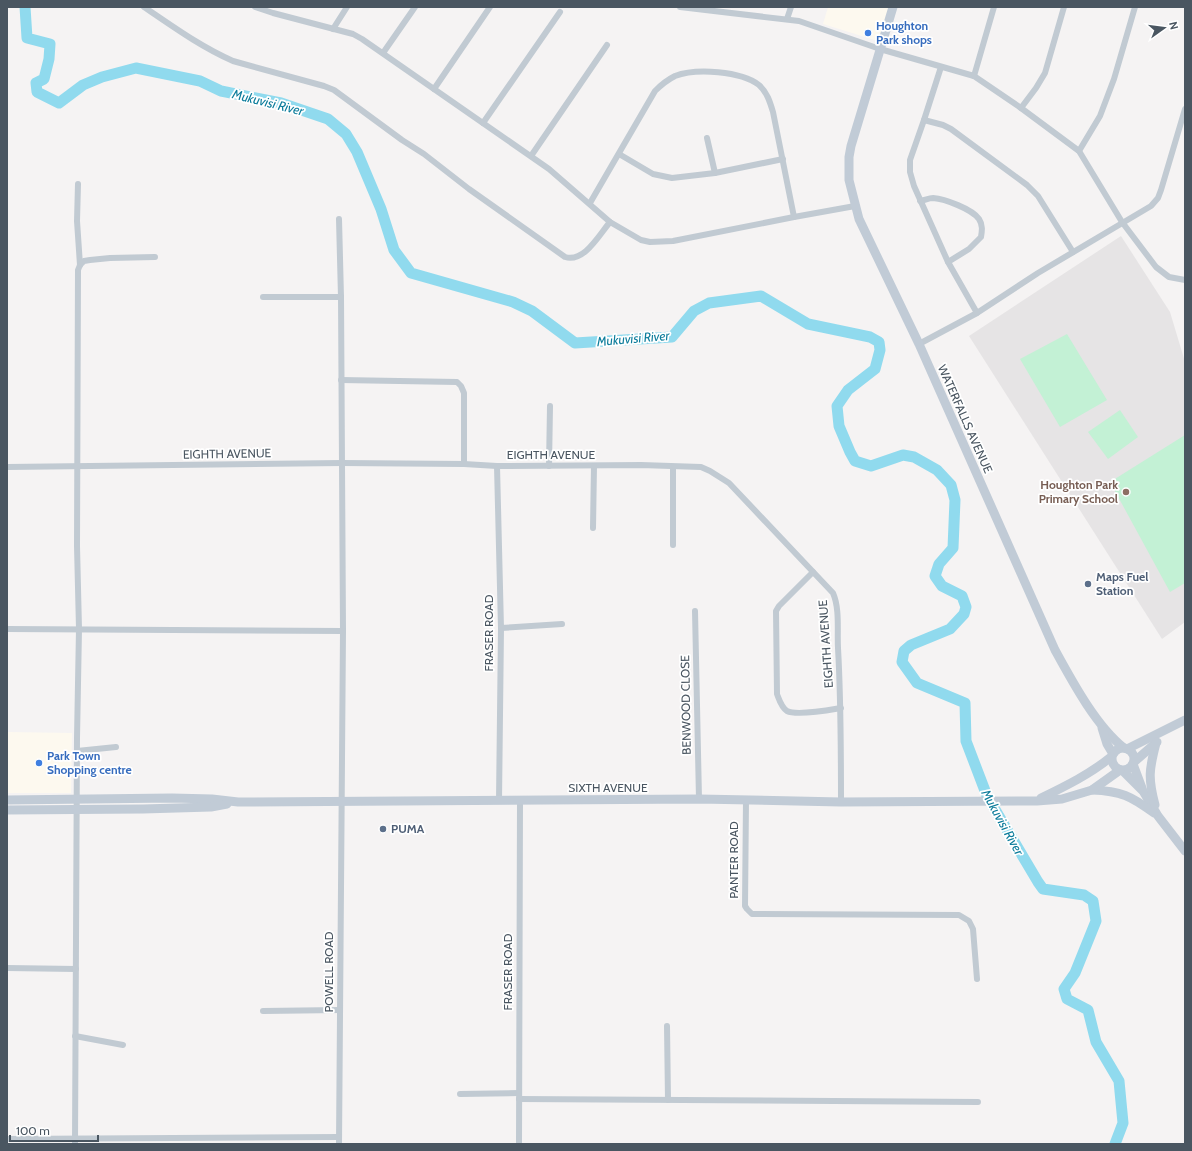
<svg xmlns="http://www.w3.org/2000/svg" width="1192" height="1151" font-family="Cabin,sans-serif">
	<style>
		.commercial { fill: #fdf9ef }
		.education { fill: #e6e4e5 }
		.green { fill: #c3f1d5 }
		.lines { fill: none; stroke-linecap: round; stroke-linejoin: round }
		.river { stroke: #90daee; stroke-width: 11 }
		.street { stroke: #c1cad2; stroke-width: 6 }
		.secondary { stroke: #c1cbd6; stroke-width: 9 }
		.shop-dot { fill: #3f7fe0; stroke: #fff; stroke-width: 1.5 }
		.education-dot { fill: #8d6e63; stroke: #fff; stroke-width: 1.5 }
		.service-dot { fill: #5c6f8a; stroke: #fff; stroke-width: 1.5 }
		.labels { text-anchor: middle; stroke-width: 3.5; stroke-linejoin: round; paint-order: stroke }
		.shop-label { font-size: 12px; font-weight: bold; fill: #366cbe; stroke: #fff; text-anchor: start }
		.street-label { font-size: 12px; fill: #4a5661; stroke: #fff }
		.education-label { font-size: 12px; font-weight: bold; fill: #785e54; stroke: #fff; text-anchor: end }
		.service-label { font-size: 12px; font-weight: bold; fill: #4e5e75; stroke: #fff; text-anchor: start }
		.water-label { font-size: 13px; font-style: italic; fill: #0c7c9b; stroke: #fff }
	</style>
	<rect width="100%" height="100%" fill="#f5f3f3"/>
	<!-- commercial -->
	<g class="commercial">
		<path d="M828 7H891L881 42 823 24Z"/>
		<path d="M7 732 72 733 71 793H7Z"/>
	</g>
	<!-- education -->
	<path class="education" d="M1121 236 1170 312 1185 362V622L1162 639 969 336Z"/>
	<!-- green -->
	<g class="green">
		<path d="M1067 334 1107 400 1060 427 1020 359Z"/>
		<path d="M1120 410 1138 437 1108 459 1088 432Z"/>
		<path d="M1185 435V583L1170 592 1110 482Z"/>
	</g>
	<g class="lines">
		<!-- river -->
		<path class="river" d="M25 7 27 38 50 44 49 59 44 79 36 83 37 92 59 103 83 85 102 77 136 68 200 81 221 91 281 103 328 119 346 134 357 152 381 209 394 250 411 273 513 302 532 311 575 343 672 337 694 311 709 303 761 296 808 324 870 337 879 342 880 350 875 369 848 390 837 406 839 426 850 452 855 461 871 466 903 455 914 457 937 470 951 485 955 500 953 548 939 564 935 576 942 586 962 596 966 607 964 614 950 629 911 645 904 651 902 662 917 683 965 703 966 741 987 796 1038 882 1043 889 1084 895 1093 901 1096 921 1075 973 1064 989 1067 999 1088 1010 1096 1042 1119 1081 1123 1123 1115 1144"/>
		<!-- street -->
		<g class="street">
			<path d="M144 7C172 26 201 47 233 61L324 86 334 90 402 140 424 154 469 189 565 257C584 263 599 235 610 222"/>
			<path d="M255 7 273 13 353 34 362 39 549 169 610 222 641 240 650 242 673 241 794 217 855 206"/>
			<path d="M680 7 799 21 880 49 974 76 1021 108 1079 151 1122 222 1156 267 1169 277 1185 280"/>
			<path d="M787 19 791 7"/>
			<path d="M333 29 347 7"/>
			<path d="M383 53 415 7"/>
			<path d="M941 67 924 120 910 160V172L914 186 948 262 977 313"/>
			<path d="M974 76 994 7"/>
			<path d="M434 89 490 7"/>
			<path d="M1021 108 1036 88 1045 73 1064 7"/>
			<path d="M924 120 943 125 951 129 1027 185 1038 196 1073 252"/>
			<path d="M483 123 560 12"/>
			<path d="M707 138 715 173"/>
			<path d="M1079 151 1100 116 1114 79 1135 7"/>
			<path d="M619 154 653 174 672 178 715 173 783 159"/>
			<path d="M531 156 607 45"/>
			<path d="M78 184 77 221 80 265"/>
			<path d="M920 201C925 200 929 198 933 198 945 199 972 209 979 219 983 225 982 231 981 237L969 249 948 262"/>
			<path d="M590 203 655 91C661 85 667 80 675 76 696 68 741 71 759 85 767 92 770 102 773 112L794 217"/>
			<path d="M339 219 341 297 343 631 339 1144"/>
			<path d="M263 297H341"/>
			<path d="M919 344 977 313 1038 273 1151 206 1158 198 1161 190 1185 109"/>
			<path d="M341 380 457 382 461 386 464 393V464"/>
			<path d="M497 466 501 628 499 801"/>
			<path d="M549 466 550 406"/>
			<path d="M7 467 342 463 464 464 497 466 641 465 701 467 710 471 729 483 833 593C840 609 837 631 838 648 841 700 841 751 841 802"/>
			<path d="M593 528 594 466"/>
			<path d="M673 545V467"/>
			<path d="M813 572 779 606 776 611 777 694C779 699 781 707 787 711 797 716 829 710 841 708"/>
			<path d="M695 611 699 799"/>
			<path d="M501 628 562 624"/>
			<path d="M7 629 343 631"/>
			<path d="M77 751 116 747"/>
			<path d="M746 800 745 906 747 909 752 914 959 915 969 921 973 929 977 979"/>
			<path d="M7 968 76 969"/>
			<path d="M263 1011 340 1010"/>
			<path d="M667 1026 668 1100"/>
			<path d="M75 1036 123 1045"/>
			<path d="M460 1094 519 1093"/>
			<path d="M519 1099 978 1102"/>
			<path d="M7 1139 339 1137"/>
			<path d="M75 1144 77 738 79 629 77 546 78 270 80 265 84 261 90 260 110 258 155 257"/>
			<path d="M519 1144 520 801"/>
		</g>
		<!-- secondary -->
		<g class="secondary">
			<path d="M893 7 851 146 849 157V180L859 219 919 344 1055 650C1072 681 1096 726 1124 748"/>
			<path d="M1102 728 1107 744 1113 754"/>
			<circle cx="1123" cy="759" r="11"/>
			<path d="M1127 749 1185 720"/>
			<path d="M1134 762 1157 742"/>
			<path d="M1133 764 1142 788"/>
			<path d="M1123 771 1143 791 1158 816 1185 851"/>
			<path d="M1092 790C1121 791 1131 796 1154 813"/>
			<path d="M1041 798C1066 786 1090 774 1111 757"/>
			<path d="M7 800 172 798 212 799 238 802 699 799 841 802 1037 801 1062 799 1092 790 1120 770"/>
			<path d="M1155 805C1148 778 1149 770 1156 743"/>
			<path d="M7 810 143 809 211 807 227 804"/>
		</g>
	</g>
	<!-- markers -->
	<g class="shop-dot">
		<circle cx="868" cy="33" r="4"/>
		<circle cx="39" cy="763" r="4"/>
	</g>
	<circle class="education-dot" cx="1126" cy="492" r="4"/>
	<g class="service-dot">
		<circle cx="1088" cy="584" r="4"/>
		<circle cx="383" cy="829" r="4"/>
	</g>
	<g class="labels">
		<!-- shop labels -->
		<g class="shop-label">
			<text x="876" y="30">Houghton<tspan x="876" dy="14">Park shops</tspan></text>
			<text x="47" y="760">Park Town<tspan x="47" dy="14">Shopping centre</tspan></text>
		</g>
		<!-- street labels -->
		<g class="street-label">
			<text transform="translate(965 419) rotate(66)" y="4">WATERFALLS AVENUE</text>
			<text transform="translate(227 454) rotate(-1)" y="4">EIGHTH AVENUE</text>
			<text x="551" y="459">EIGHTH AVENUE</text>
			<text transform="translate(489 633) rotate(-90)" y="4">FRASER ROAD</text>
			<text transform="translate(826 644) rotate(-94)" y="4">EIGHTH AVENUE</text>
			<text transform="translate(686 705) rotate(-91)" y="4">BENWOOD CLOSE</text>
			<text x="608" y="792">SIXTH AVENUE</text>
			<text transform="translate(734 860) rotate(-90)" y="4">PANTER ROAD</text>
			<text transform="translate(329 972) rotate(-90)" y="4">POWELL ROAD</text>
			<text transform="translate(508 972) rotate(-90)" y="4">FRASER ROAD</text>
		</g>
		<!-- education labels -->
		<g class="education-label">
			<text x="1118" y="489">Houghton Park<tspan x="1118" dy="14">Primary School</tspan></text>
		</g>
		<!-- service labels -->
		<g class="service-label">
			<text x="1096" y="581">Maps Fuel<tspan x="1096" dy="14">Station</tspan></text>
			<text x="391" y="833">PUMA</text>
		</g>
		<!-- water labels -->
		<g class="water-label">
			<text transform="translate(268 102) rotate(14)" y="5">Mukuvisi River</text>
			<text transform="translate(633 338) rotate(-5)" y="5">Mukuvisi River</text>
			<text transform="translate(1003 822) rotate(61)" y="5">Mukuvisi River</text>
		</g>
	</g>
	<!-- border -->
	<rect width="1192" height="1151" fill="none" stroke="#4a5661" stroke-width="16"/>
	<!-- north arrow -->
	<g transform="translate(1164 28) rotate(76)" stroke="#ffffff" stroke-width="3" paint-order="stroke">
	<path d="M0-3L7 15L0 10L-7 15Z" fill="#4a5661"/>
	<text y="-6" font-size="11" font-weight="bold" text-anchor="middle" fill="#4a5661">N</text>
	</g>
	<!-- scale -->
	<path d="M10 1135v6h88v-6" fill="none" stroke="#4a5661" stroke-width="2"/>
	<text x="16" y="1135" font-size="12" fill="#4a5661" stroke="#ffffff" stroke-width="3" paint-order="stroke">100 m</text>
</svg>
